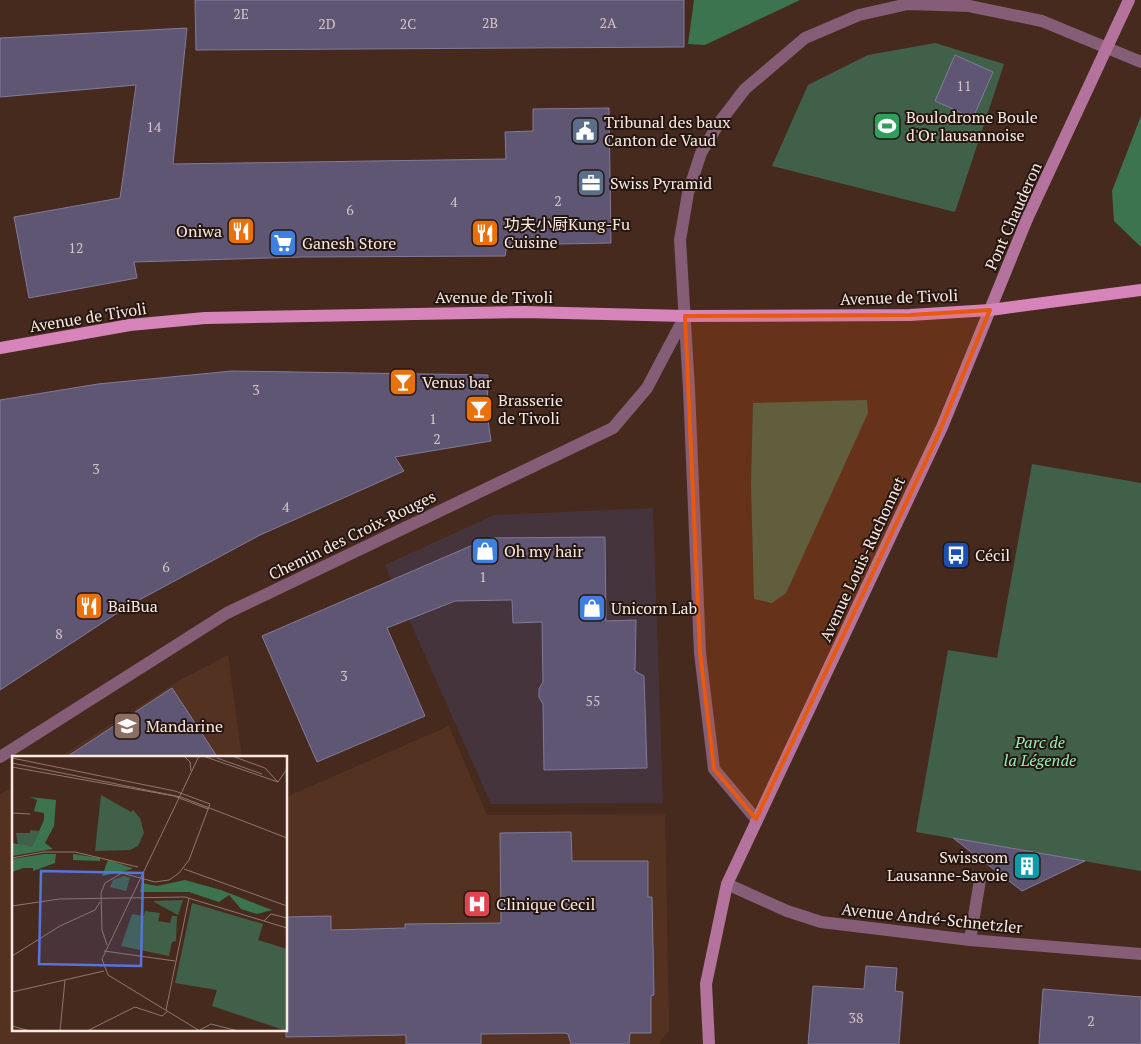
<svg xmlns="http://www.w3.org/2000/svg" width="1141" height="1044" font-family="'PT Serif','Noto Sans SC',serif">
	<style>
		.commercial { fill: #46343d }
		.built { fill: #543222 }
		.green { fill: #40604a }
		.forest { fill: #3c7450 }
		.building { fill: #5f5674; stroke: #827a9a }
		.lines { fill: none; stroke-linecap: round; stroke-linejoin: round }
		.service { stroke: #855d77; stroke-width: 12 }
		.minor { stroke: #855d77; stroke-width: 12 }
		.tertiary { stroke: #855d77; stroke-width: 12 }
		.secondary { stroke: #b3739d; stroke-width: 12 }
		.primary { stroke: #d684ba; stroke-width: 12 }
		.secondary-bridge { stroke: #b3739d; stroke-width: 12 }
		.marked { fill: #e8590c; fill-opacity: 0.2; stroke: #e8590c; stroke-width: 4; stroke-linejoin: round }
		.labels { text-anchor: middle; stroke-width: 4; stroke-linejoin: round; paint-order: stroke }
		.number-label { font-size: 14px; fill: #d6c4c6 }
		.poi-label { font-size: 16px; fill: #fde9e1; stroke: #241711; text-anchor: start }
		.street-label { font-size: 16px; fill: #fde9e1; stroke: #241711 }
		.park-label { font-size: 16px; font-style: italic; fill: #99edb5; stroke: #241711 }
		.inset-road { fill: none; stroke: #90766c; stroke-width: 1 }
		.view { fill: #5575da; fill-opacity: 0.15; stroke: #5575da; stroke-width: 2.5 }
		.inset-edge { fill: none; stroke: #fde9e1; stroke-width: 2.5 }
	</style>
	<rect width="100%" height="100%" fill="#472a1e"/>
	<!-- commercial -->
	<path class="commercial" d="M653 508 663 803 491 804 385 565 494 515Z"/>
	<!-- built -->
	<g class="built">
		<path d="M228 655 242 758H58L182 679Z"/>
		<path d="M449 726 487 815 665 814 669 1030 659 1044H0V794L14 786V1030H286V797Z"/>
	</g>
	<!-- green -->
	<g class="green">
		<path d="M935 43 1004 64 955 212 772 166 808 85 868 55Z"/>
		<path d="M867 400 868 413 786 593 772 603 754 599 751 485 753 403Z"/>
		<path d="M1032 464 1141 483V871L916 832 948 650 997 658Z"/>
	</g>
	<!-- forest -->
	<g class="forest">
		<path d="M694 0H800L705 45 688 44Z"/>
		<path d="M1141 116V247L1114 221 1112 191Z"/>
	</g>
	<!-- building -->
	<g class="building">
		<path d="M195 0H684V47L196 50Z"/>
		<path d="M187 28 173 164 506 159 505 132 533 131V109L609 108 611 243 507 245 505 256 301 257 134 262 137 278 29 298 14 217 120 198 136 85 0 97V38Z"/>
		<path d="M955 55 993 72 973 118 935 101Z"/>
		<path d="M232 371 488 375 487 413 491 441 395 457 404 471 260 535 128 606 0 690V400L98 384Z"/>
		<path d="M605 537 606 621 636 620 635 671 644 676 647 768 544 770 543 704 539 697V689L543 682 542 622 513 623 512 600 455 601 387 628 425 716 317 762 262 636 489 538Z"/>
		<path d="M172 688 218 758H65Z"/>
		<path d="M571 832 572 861H648V897H652L654 995 651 996V1033H630L629 1044H571L568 1034 565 1033 481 1034V1044H406V1035L286 1037V917L331 916V930L405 928V924L501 923 500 833Z"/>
		<path d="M953 838 1085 861 1022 891Z"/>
		<path d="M866 966 897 968 895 991 903 992 899 1044H808L813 986 864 989Z"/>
		<path d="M1043 989 1141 997V1044H1039Z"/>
	</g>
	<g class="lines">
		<!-- service -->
		<path class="service" d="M970 940 980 880"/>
		<!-- minor -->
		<g class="minor">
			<path d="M0 757 227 613 613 428 647 388 685 316"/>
			<path d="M727 884 787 911 821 922 970 940 1141 954"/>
		</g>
		<!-- tertiary -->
		<path class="tertiary" d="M756 819 714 769 700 653 689 389 680 240 688 193 701 153 719 123 745 89 805 38 859 15 908 4 969 6 1042 21 1141 62"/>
		<!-- secondary -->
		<path class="secondary" d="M709 1044 706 984 727 884 942 427 1027 219"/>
		<!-- primary -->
		<path class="primary" d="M0 348 130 325 205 318 525 312 685 316 910 315 990 310 1141 290"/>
		<!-- secondary-bridge -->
		<path class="secondary-bridge" d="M1027 219 1129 0"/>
	</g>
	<!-- marked area -->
	<path class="marked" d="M990 310 936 440 756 819 714 769 700 653 685 316 910 315Z"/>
	<!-- icons -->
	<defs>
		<g id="stadium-square" transform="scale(1.4375)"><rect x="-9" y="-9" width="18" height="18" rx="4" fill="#2e9e5b" stroke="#241711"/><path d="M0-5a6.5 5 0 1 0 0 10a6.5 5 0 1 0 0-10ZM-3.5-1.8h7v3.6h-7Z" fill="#fff"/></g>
		<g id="civic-square" transform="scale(1.4375)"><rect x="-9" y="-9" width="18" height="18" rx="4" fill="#5c6f8a" stroke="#241711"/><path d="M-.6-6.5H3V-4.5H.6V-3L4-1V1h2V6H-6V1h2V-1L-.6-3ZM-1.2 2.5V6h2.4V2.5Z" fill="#fff"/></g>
		<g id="office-square" transform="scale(1.4375)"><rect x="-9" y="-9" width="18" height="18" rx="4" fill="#5c6f8a" stroke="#241711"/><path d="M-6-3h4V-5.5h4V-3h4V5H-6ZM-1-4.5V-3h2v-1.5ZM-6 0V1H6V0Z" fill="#fff"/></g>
		<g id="restaurant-square" transform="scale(1.4375)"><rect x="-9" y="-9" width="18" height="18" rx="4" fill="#e8710a" stroke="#241711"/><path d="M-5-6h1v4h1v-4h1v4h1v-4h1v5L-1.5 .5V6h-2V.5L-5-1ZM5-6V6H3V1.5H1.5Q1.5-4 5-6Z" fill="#fff"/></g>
		<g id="supermarket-square" transform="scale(1.4375)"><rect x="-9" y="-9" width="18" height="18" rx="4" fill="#3f7fe0" stroke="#241711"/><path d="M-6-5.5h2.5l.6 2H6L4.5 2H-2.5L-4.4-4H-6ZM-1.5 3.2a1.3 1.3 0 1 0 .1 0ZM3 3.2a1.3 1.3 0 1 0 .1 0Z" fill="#fff"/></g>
		<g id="bar-square" transform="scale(1.4375)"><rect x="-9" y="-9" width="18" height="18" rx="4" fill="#e8710a" stroke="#241711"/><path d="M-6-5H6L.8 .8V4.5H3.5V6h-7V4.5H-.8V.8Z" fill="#fff"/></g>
		<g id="shop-square" transform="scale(1.4375)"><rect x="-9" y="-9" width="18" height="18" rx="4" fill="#3f7fe0" stroke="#241711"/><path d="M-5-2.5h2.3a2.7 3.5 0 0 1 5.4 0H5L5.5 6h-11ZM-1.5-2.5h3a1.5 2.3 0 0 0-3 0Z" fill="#fff"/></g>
		<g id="bus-square" transform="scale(1.4375)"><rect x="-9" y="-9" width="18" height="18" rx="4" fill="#1a4fb4" stroke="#241711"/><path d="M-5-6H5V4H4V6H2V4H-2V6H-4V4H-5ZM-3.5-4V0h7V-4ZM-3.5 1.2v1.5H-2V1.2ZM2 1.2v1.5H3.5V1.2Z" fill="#fff"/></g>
		<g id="school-square" transform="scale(1.4375)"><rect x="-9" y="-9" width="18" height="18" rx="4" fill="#8d6e63" stroke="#241711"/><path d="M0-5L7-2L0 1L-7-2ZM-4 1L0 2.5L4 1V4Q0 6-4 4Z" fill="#fff"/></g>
		<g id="building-square" transform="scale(1.4375)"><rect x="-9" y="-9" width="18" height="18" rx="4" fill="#0f9aa8" stroke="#241711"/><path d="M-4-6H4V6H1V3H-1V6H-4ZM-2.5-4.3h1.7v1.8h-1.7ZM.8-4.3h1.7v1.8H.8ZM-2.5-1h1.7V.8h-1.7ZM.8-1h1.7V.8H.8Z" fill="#fff"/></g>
		<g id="hospital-square" transform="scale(1.4375)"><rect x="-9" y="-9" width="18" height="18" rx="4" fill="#e0444e" stroke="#241711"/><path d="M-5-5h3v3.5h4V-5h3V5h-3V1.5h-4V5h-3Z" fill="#fff"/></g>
	</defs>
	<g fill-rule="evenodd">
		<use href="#stadium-square" x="887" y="126"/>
		<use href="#civic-square" x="585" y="131"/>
		<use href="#office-square" x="591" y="183"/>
		<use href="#restaurant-square" x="241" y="231"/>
		<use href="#restaurant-square" x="485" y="233"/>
		<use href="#supermarket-square" x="283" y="243"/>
		<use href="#bar-square" x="403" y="382"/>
		<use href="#bar-square" x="479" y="409"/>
		<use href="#shop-square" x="485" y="551"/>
		<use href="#bus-square" x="956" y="555"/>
		<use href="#restaurant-square" x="89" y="606"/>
		<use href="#shop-square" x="592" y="608"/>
		<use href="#school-square" x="127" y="726"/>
		<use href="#building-square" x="1027" y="866"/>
		<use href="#hospital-square" x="477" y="904"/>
	</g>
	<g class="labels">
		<!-- number labels -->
		<g class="number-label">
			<text x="241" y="19">2E</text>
			<text x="490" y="28">2B</text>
			<text x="608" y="28">2A</text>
			<text x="327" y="29">2D</text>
			<text x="408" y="29">2C</text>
			<text x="964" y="91">11</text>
			<text x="154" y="132">14</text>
			<text x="558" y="206">2</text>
			<text x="454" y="207">4</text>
			<text x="350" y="215">6</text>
			<text x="76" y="253">12</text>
			<text x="256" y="395">3</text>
			<text x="433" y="424">1</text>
			<text x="437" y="444">2</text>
			<text x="96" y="474">3</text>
			<text x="286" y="512">4</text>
			<text x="166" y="572">6</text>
			<text x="483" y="582">1</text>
			<text x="59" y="639">8</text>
			<text x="344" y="681">3</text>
			<text x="593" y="706">55</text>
			<text x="856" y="1023">38</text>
			<text x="1091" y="1026">2</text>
		</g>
		<!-- poi labels -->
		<g class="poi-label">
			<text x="906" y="123">Boulodrome Boule<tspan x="906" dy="18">d'Or lausannoise</tspan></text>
			<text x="604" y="128">Tribunal des baux<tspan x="604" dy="18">Canton de Vaud</tspan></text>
			<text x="610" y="189">Swiss Pyramid</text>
			<text x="504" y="230">功夫小厨Kung-Fu<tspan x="504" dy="18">Cuisine</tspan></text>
			<text x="222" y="237" text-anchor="end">Oniwa</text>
			<text x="302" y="249">Ganesh Store</text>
			<text x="422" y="388">Venus bar</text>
			<text x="498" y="406">Brasserie<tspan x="498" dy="18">de Tivoli</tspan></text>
			<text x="504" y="557">Oh my hair</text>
			<text x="975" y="561">Cécil</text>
			<text x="108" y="612">BaiBua</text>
			<text x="611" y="614">Unicorn Lab</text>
			<text x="146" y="732">Mandarine</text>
			<text x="1008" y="863" text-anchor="end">Swisscom<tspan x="1008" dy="18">Lausanne-Savoie</tspan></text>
			<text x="496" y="910">Clinique Cecil</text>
		</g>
		<!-- street labels -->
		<g class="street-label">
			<text transform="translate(1013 216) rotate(-66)" y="6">Pont Chauderon</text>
			<text x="494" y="303">Avenue de Tivoli</text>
			<text transform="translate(899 297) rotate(-2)" y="6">Avenue de Tivoli</text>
			<text transform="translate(88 317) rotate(-9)" y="6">Avenue de Tivoli</text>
			<text transform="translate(352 535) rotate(-26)" y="6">Chemin des Croix-Rouges</text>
			<text transform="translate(862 559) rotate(-65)" y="6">Avenue Louis-Ruchonnet</text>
			<text transform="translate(932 918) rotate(6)" y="6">Avenue André-Schnetzler</text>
		</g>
		<!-- park labels -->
		<g class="park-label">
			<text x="1040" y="748">Parc de<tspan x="1040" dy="18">la Légende</tspan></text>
		</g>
	</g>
	<!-- overview -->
	<g transform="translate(12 756)">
		<rect width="275" height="275" fill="#472a1e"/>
		<path d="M89 39 119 56 121 54 128 62 132 77 126 90 118 94 83 95ZM18 74 27 75 20 92 6 89 4 77H18ZM112 120 118 122 114 135 98 131 101 124ZM171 144 166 159 142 146V145ZM180 147 251 168 246 184 275 193V275L200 250 205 234 163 227ZM133 155 148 157 146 165 158 167 160 160H165L164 185 160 186 157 200 109 190 120 158 132 160Z" fill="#40604a"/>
		<path d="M18 41 44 44 42 70 33 87 41 93 0 100V87L20 91 32 64V57L22 55 25 44ZM32 98H44L43 107 21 115V112H11L0 116V103ZM61 98 88 102V105L61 104ZM96 104 120 112V113L90 120ZM173 124 209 134 260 154 245 158 229 153 217 139 207 146 177 136H128L130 127 145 130Z" fill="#3c7450"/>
		<path class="inset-road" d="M172 0 178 6 179 15M187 0 90 203 96 219 188 275M191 0 266 26M220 0 253 12 266 26M0 2 163 35 198 48 177 104 167 117 157 124 143 126 110 117 93 127 89 137 90 174 95 189M205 2 250 18M0 7 169 41 275 82M0 11 162 40 196 53M266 26 275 13M0 57 18 58M0 102 32 96H63L126 111M172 113 275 150M0 150 47 143 173 141 275 172M252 165 259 158 275 162M92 195 163 205M0 200 48 170 83 154 88 146M0 236 92 215M154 254 177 142M0 270 18 275M188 274 199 268 226 275M48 275 53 224M75 275 123 251 150 260 156 255"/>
		<path class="view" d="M29 115 131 117 129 210 27 208Z"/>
		<rect width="275" height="275" class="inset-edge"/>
	</g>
</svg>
